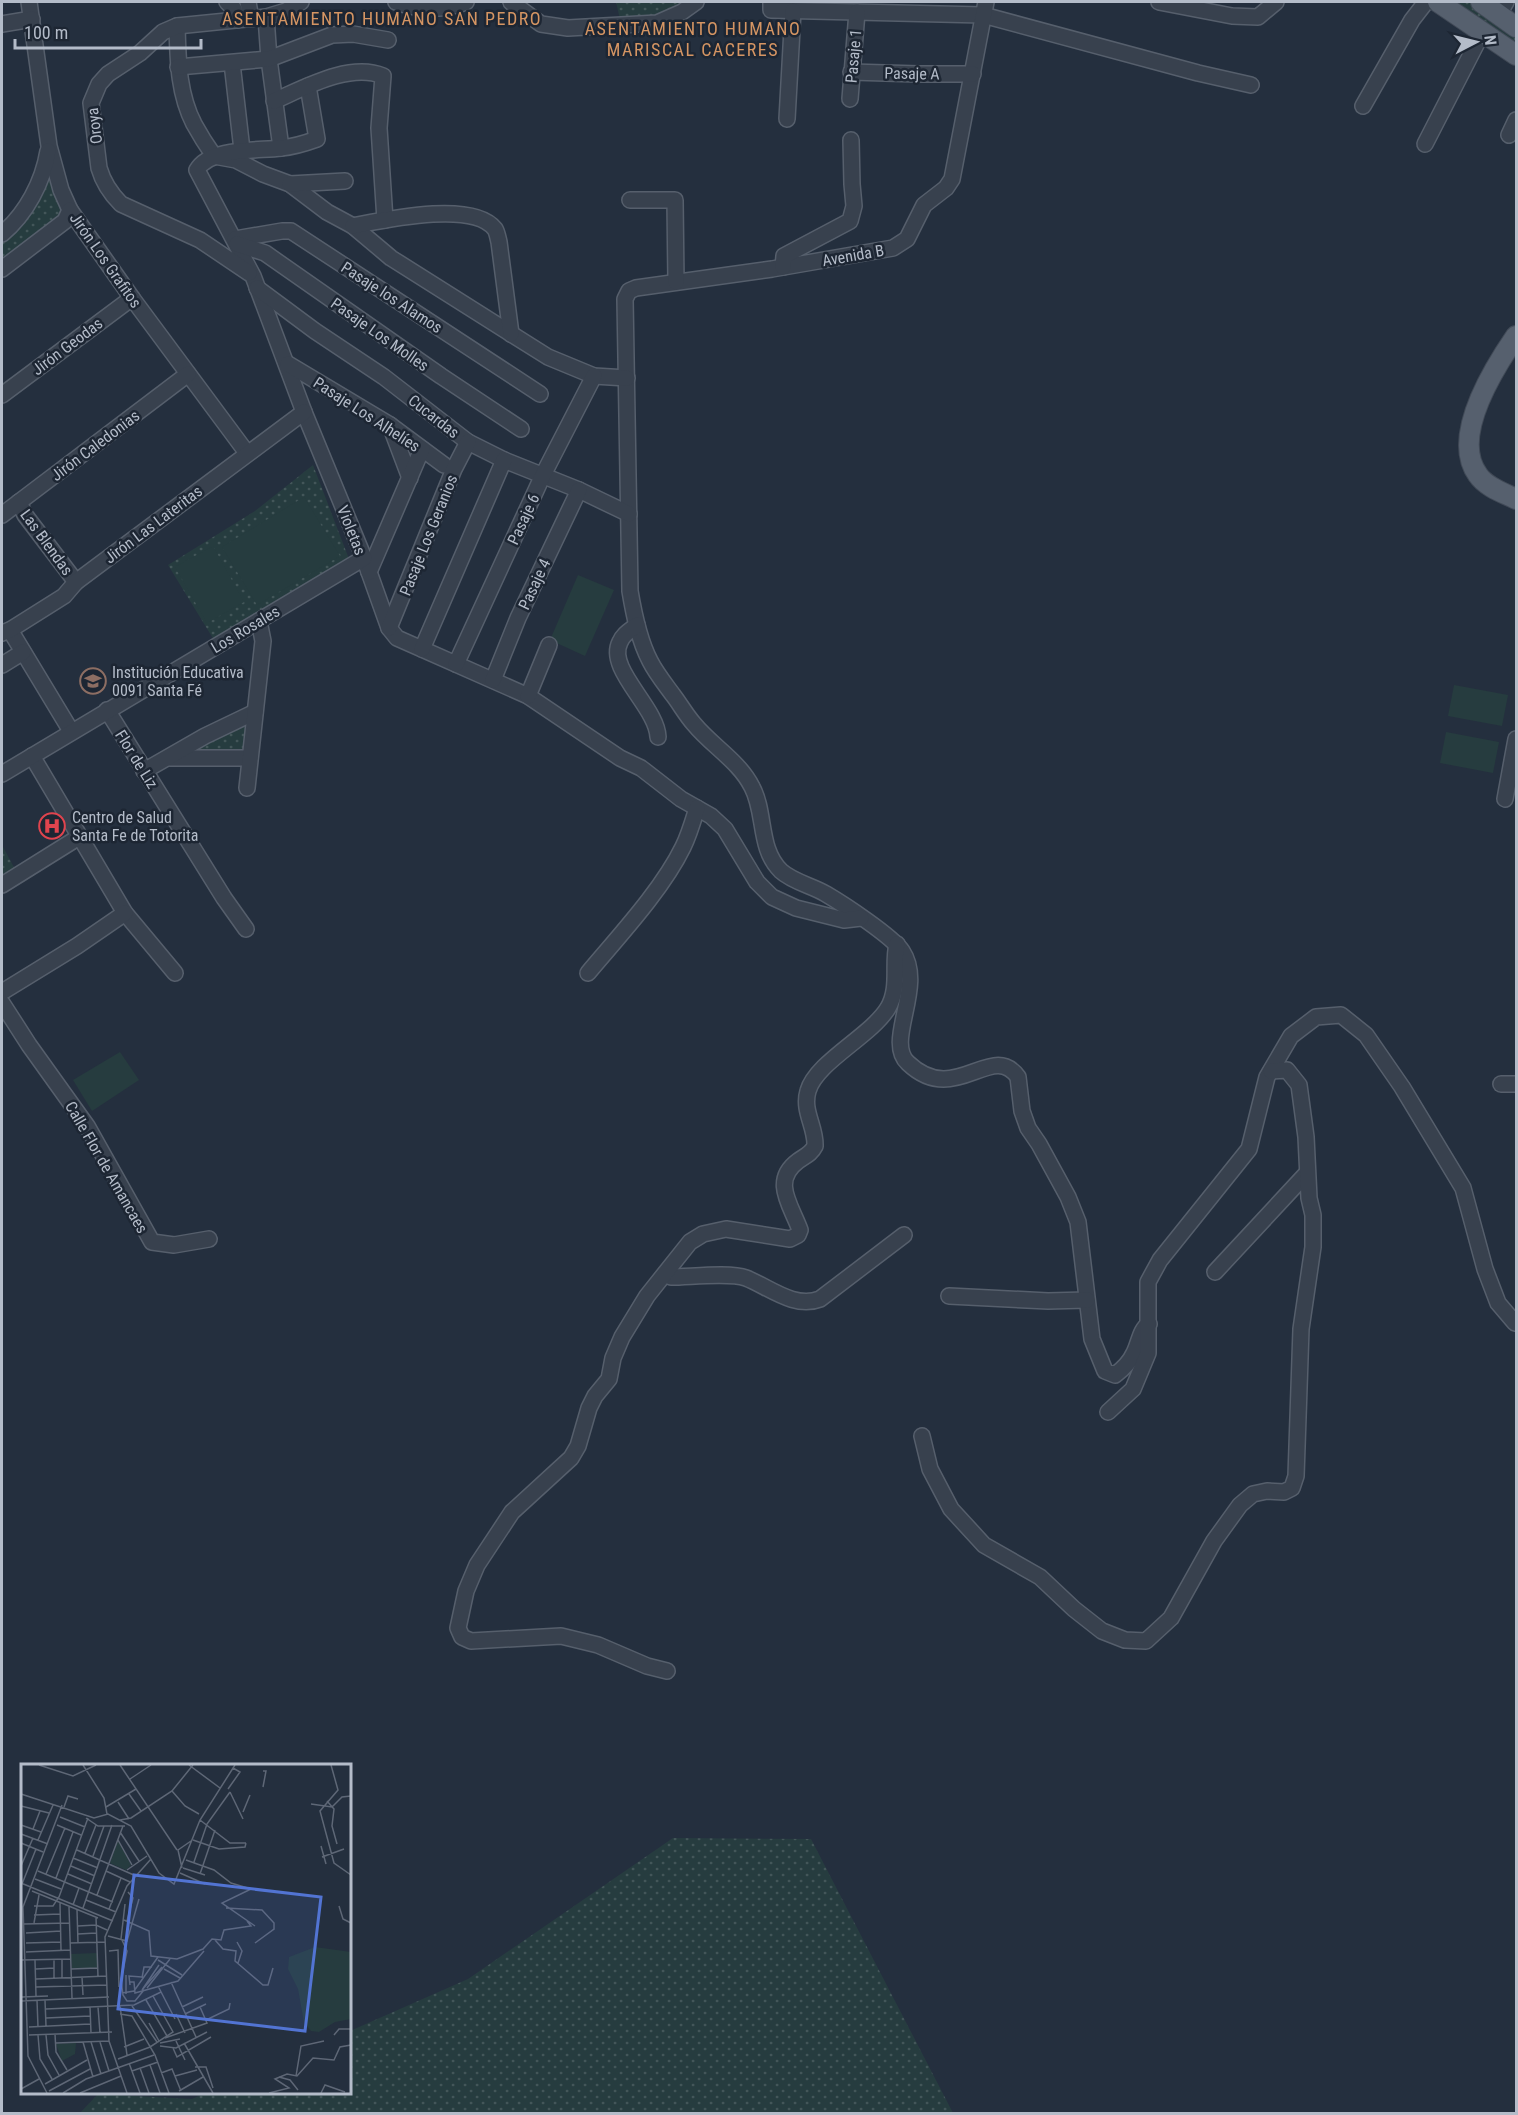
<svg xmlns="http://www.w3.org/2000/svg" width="1518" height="2115" font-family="'Roboto Condensed',sans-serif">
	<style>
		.green { fill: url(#green-dots) }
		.pitch { fill: #263c3f }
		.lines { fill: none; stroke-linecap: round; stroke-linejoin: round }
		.minor-casing { stroke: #565f6c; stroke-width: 18 }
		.major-casing { stroke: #414a57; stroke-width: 22 }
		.minor { stroke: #38414e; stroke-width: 15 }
		.major { stroke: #56606e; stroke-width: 20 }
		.labels { text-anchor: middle; stroke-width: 5; stroke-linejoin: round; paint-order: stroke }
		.street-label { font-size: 16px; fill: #b4bcc9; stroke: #1d2633 }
		.poi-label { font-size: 16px; fill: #b4bcc9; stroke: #1d2633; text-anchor: start }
		.neighbourhood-label { font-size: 18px; letter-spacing: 1.5px; fill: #d59563; stroke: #1d2633 }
		.inset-road { fill: none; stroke: #5e6776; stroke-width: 1.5 }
		.view { fill: #5274d3; fill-opacity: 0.15; stroke: #5274d3; stroke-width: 3 }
		.inset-edge { fill: none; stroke: #b4bcc9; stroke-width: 3 }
	</style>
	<defs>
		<pattern id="green-dots" width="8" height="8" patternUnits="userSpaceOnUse" patternTransform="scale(1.5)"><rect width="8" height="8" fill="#263c3f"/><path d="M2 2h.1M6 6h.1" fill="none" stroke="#435659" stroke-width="1.8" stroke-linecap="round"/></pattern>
	</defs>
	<rect width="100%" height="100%" fill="#242f3e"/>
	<!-- green -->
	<g class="green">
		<path d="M616 2H688L667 14 620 19Z"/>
		<path d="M1452 2H1472L1516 35V46Z"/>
		<path d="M46 179 52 180 60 201 62 214 2 264V239Z"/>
		<path d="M313 465 349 559 214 640 168 565 255 511Z"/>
		<path d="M251 718 247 754H187Z"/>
		<path d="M2 845 17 873 2 883Z"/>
		<path d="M673 1838 811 1839 953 2113H80L98 2094 192 2099 207 2092H350V2031L468 1979Z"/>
	</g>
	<!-- pitch -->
	<g class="pitch">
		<path d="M304 497 340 556 257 605 222 547Z"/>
		<path d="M213 546 244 602 207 623 175 567Z"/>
		<path d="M578 575 614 590 585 656 550 640Z"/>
		<path d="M1454 685 1508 695 1502 726 1448 716Z"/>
		<path d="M1446 732 1499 742 1493 773 1440 763Z"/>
		<path d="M120 1052 139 1080 92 1111 73 1080Z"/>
	</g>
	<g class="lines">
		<!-- minor casing -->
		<g class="minor-casing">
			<g id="minor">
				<path d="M29 2 49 146 61 190 70 210 132 298 247 453"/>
				<path d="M227 2 234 9 237 20"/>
				<path d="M248 2 251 19"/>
				<path d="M396 2C418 10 444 11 466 2"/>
				<path d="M511 2 541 24 568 28 657 23 682 12 696 2"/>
				<path d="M771 2V10L983 15 1198 73 1251 85"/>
				<path d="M986 2 952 179 946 188 924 205 907 239 893 248 772 269 636 288 629 291 625 299 630 591C634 615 639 640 650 661 656 673 665 684 673 695 680 704 686 715 694 724 712 746 739 761 752 787 766 813 758 849 781 871 793 882 813 886 826 894 843 904 892 936 902 951 926 987 884 1041 908 1063 955 1108 992 1040 1018 1077L1022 1111 1028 1128 1039 1144 1068 1197 1078 1222 1092 1339 1105 1371 1115 1375C1123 1369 1130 1362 1134 1353 1139 1344 1140 1329 1149 1324"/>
				<path d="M1159 2 1232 16 1258 17 1276 2"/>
				<path d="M1498 15 1506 2"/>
				<path d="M266 17 269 59 281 148"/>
				<path d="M2 24 32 19"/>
				<path d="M177 26C178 59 178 93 194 124 200 135 207 146 214 156L236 160 263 174 290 184 327 212 353 226 391 258 548 357 594 376 627 378"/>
				<path d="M232 63 242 150"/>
				<path d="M178 67 269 59 332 35 353 34 388 40"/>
				<path d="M851 72 919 74H973"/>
				<path d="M308 86 317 139C306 143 293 147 281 148 259 151 210 147 197 170L253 276 304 412 364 558 389 628 397 638 528 696 620 758 641 768 681 799 711 816 725 829 757 882 772 897 796 908 844 920 861 918"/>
				<path d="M850 99 857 12"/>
				<path d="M274 101C304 88 350 62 383 76L379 128 385 220"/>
				<path d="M1363 106 1412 20 1426 2"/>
				<path d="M787 119 793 11"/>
				<path d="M1509 135 1516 120"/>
				<path d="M1425 144 1482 33"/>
				<path d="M290 184 345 181"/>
				<path d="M630 200H675L676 282"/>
				<path d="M353 226C384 220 473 200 495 229 497 232 498 238 499 242L511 334"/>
				<path d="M2 234C26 214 43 182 48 151"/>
				<path d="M235 239 282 231H291L540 394"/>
				<path d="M237 244 265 253 441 376 521 429"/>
				<path d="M783 267 784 256 850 221 854 206 852 184 851 140"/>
				<path d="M2 269 65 221 70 210"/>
				<path d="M249 273 200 240 121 204C111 194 103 182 99 168L91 103 99 84 108 74 140 53 163 32 177 26 266 17 286 11 301 2"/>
				<path d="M257 288 315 331 384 377 468 442 504 460 579 490 629 514"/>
				<path d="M288 364 390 425 444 465"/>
				<path d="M2 395 132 298"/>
				<path d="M390 425 410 478"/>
				<path d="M19 502 25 515 76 582"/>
				<path d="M2 515 188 374"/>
				<path d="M369 572 422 449"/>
				<path d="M637 625C631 630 623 634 620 642 606 669 657 707 658 737"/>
				<path d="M389 628 454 469 468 442"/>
				<path d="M10 630 71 731"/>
				<path d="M2 633 10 630 64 596 76 582 304 412"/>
				<path d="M422 649 504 460"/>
				<path d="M456 664 543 475 594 376"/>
				<path d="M2 665 23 652"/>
				<path d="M493 680 518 618 579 490"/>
				<path d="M528 696 549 645"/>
				<path d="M107 710 224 898 246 929"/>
				<path d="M32 756 125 913 175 973"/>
				<path d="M170 758H250"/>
				<path d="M144 771 205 736 255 712"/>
				<path d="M2 774 364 558"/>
				<path d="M247 788 263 641 259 621"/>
				<path d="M1505 799 1516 739"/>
				<path d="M2 885 79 837"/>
				<path d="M588 973C619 936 662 890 683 847 689 835 693 821 697 808"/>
				<path d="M2 992 77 946 125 913"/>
				<path d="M2 1003 29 1045 87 1126 152 1242 174 1245 209 1239"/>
				<path d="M1501 1084H1516"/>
				<path d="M1215 1272 1307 1173"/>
				<path d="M665 1274 671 1277C690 1277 730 1272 746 1278 769 1287 794 1309 820 1299L904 1235"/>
				<path d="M949 1296 1048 1301 1087 1300"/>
				<path d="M1108 1412 1133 1389 1148 1353V1282L1160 1260 1249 1149 1267 1077 1291 1036 1316 1017 1341 1015 1366 1035 1402 1087 1463 1188 1485 1269 1498 1303 1515 1323 1516 1319"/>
				<path d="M922 1436 930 1469 951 1509 984 1545 1040 1577 1074 1609 1102 1631 1125 1640 1146 1641 1171 1618 1214 1541 1240 1505 1253 1494 1267 1491 1284 1492 1292 1488 1296 1476 1301 1329 1313 1247V1215L1309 1198 1306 1137 1299 1085 1287 1070 1271 1071"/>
				<path d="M667 1671 647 1666 598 1645 561 1636 471 1641 462 1637 458 1628 466 1591 477 1565 512 1512 571 1458 578 1446 589 1408 595 1396 609 1379 613 1358 622 1337 647 1296 690 1242 703 1234 726 1229 790 1239 798 1235 800 1230C791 1205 771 1181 798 1161 805 1156 811 1154 815 1146 816 1127 802 1111 808 1091 816 1062 871 1036 888 1008 900 987 892 965 897 944"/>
			</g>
		</g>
		<!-- major casing -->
		<g class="major-casing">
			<g id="major">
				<path d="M1438 2 1516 55"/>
				<path d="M1481 2 1516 27"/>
				<path d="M1516 336C1494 368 1450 437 1478 475 1486 487 1504 493 1516 499"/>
			</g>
		</g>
		<!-- minor -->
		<use href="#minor" class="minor"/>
		<!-- major -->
		<use href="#major" class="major"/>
	</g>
	<!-- icons -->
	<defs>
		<g id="school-ring" transform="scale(1.35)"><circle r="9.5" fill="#1d2633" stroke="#8d6e63" stroke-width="1.5"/><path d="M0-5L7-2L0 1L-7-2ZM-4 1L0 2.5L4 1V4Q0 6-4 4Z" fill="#8d6e63"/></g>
		<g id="hospital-ring" transform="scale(1.35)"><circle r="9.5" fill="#1d2633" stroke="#e0444e" stroke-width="1.5"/><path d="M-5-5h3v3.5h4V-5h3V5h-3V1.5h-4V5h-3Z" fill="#e0444e"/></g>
	</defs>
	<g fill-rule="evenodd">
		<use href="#school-ring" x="93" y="681"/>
		<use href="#hospital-ring" x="52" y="826"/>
	</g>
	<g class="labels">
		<!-- street labels -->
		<g class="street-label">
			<text transform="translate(853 56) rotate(-85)" y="6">Pasaje 1</text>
			<text transform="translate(912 73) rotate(1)" y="6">Pasaje A</text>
			<text transform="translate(94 126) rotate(-97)" y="6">Oroya</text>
			<text transform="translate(853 255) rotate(-10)" y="6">Avenida B</text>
			<text transform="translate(106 260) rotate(55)" y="6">Jirón Los Grafitos</text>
			<text transform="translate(392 297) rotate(33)" y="6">Pasaje los Alamos</text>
			<text transform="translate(380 334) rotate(35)" y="6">Pasaje Los Molles</text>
			<text transform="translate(67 346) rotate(-37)" y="6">Jirón Geodas</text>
			<text transform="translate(367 414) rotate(33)" y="6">Pasaje Los Alhelíes</text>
			<text transform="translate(434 416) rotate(38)" y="6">Cucardas</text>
			<text transform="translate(95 445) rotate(-37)" y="6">Jirón Caledonias</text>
			<text transform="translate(523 519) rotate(-65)" y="6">Pasaje 6</text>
			<text transform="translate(153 524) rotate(-37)" y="6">Jirón Las Lateritas</text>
			<text transform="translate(352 530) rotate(68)" y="6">Violetas</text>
			<text transform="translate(428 535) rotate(-68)" y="6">Pasaje Los Geranios</text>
			<text transform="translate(47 542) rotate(54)" y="6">Las Blendas</text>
			<text transform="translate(534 584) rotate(-65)" y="6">Pasaje 4</text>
			<text transform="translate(245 629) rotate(-31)" y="6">Los Rosales</text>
			<text transform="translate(137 759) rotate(58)" y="6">Flor de Liz</text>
			<text transform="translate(107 1167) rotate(60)" y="6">Calle Flor de Amancaes</text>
		</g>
		<!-- poi labels -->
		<g class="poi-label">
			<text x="112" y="678">Institución Educativa<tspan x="112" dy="18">0091 Santa Fé</tspan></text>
			<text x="72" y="823">Centro de Salud<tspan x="72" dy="18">Santa Fe de Totorita</tspan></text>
		</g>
		<!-- neighbourhood labels -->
		<g class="neighbourhood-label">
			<text x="382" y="25">ASENTAMIENTO HUMANO SAN PEDRO</text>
			<text x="693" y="35">ASENTAMIENTO HUMANO<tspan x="693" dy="21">MARISCAL CACERES</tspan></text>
		</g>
	</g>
	<!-- overview -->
	<g transform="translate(21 1764)">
		<rect width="330" height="330" fill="#242f3e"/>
		<path d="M97 77 110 101 105 106 89 99ZM294 183 330 188V255L314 258 298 268 290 267 283 259 277 225 267 205 268 193ZM76 189V204H51L50 190ZM55 279 54 290 41 297 35 280Z" fill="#263c3f"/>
		<path class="inset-road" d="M18 1 52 12 75 1M62 1 83 34 86 50M99 1 156 86M168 1 199 24M310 1 317 26 299 47 313 99 330 111M109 15 130 1M242 23 245 7H242M207 25 219 8 212 4M151 27 164 42 178 50M209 28 222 55M0 30 73 54 87 50 110 62 138 109 153 120 179 56 214 1M108 30 120 47M306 37 313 45 311 62 316 80M97 38 108 55M290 40 311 43 321 33 330 32M0 42 28 49M43 43 47 32 57 35M85 43 115 25M222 48 229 31M39 53 64 63M65 54 77 62H104M99 56 110 54 151 27 172 1M179 56 209 79H225M0 61 20 68M36 61 60 71M12 65 19 47M99 68 118 97M0 70 27 80M17 76 32 41M97 76 111 101M172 76 198 85 224 83 225 79M0 79 22 88M300 82 305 100M56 86 115 112M64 89 75 61M72 92 83 62M301 93 323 85M52 94 77 104M165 96 193 106 210 119 230 125M173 98 186 60 209 28M0 102 12 74M50 102 74 112M161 104 157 86 170 77M162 104 184 111M106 106 126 92M17 107 92 138M85 107 109 118M159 109 184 120M25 110 44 64M47 110 71 120M179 110 194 66M35 114 52 68M14 115 40 125M0 119 92 157M1 120 15 85M230 125 201 139 234 162M11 127 77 154M76 131 102 62M65 136 95 148M39 139 40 186M52 141 58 124M13 142H32L38 133 67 54M318 142 322 155 330 159M48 143 51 234M62 144 91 61M205 144 241 146 253 159V165L234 179M88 145 100 114M56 146 57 179M13 151 39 150M75 153 77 213M103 156 128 167 130 192 156 195 182 185 191 175 200 176 203 166 230 162 226 157M106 157 112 134 107 128M13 159 18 131M3 160 48 159M57 162 75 161 86 166M5 169 40 167M57 170 75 169M87 172 106 177 118 135M100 175 104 140M101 176 106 187 100 216 102 231 106 237H114L123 226M194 176 202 185 215 187 214 197 242 221H247L252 204M216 178 221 187 217 199M5 179 40 178M49 179 84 178M88 187 97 186 98 223M5 188 49 186M33 195V214M41 195V214M0 196 49 195M14 196 15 232M137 196 161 211M15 205 33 204M50 205 76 204M143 205 159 214M105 211V230M61 213 62 231M121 214 123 203H131M15 215 86 212M108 218H113L114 229 157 217 183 187M150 218 175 273M109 221 108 212 121 213M137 222 154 255M15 223 86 221M126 224 149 195M121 226 138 201M121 226 141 203M101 229 113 227 137 193M1 233 27 232M16 236 17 263M24 236 25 262M125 236 146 272M0 237 88 233M99 242 106 291M111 242 136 278M69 243 70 269M77 243 79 269M161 243 182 233M25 245 113 241 140 228M99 250 111 252 134 291 148 329M155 250 164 269M164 250 185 240M25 254 69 252M185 256 208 245 209 239M128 259 138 277M8 263 69 260M34 270 35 288 46 306M8 271 91 268M17 271 19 295 31 315M25 271 27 291 38 311M313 271 318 265H330M144 274 186 259 179 243M155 277 164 296M62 278 72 313M70 278 80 310M79 278 88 307M35 279 88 277M139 279 159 275M163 279 192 329M139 282 155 284 186 268M103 283 123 275M152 284 156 293 190 273M97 295 129 283 152 268 132 232M108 299 119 329M129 301 139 329M174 303H185L192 324M119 304 128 329M111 307 137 298M140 309 151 305 160 327M154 312 176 306M275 312 280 282 303 277M258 313 269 316 277 326M24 320 66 296M0 325 18 315M28 327 69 305M158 327 182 313M26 329 7 292 2 143 41 41M42 329 65 315 133 291M59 329 100 312M106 329 88 277 84 173 106 122 130 95M248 329 268 324 254 315 266 310 276 312 292 294 313 296 319 283 330 281M300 329 304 321 324 328"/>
		<path class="view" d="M113 111 300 133 284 267 97 245Z"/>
		<rect width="330" height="330" class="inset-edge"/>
	</g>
	<!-- border -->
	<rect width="1518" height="2115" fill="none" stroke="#b4bcc9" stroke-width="6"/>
	<!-- north arrow -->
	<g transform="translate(1476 42) rotate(83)" stroke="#1d2633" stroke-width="4.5" paint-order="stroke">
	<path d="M0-4.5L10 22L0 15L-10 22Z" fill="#b4bcc9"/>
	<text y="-9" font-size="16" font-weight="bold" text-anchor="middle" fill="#b4bcc9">N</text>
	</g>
	<!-- scale -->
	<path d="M15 39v9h186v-9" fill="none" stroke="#b4bcc9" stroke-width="3"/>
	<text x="24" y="39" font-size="18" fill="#b4bcc9" stroke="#1d2633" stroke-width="4.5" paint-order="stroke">100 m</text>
</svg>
